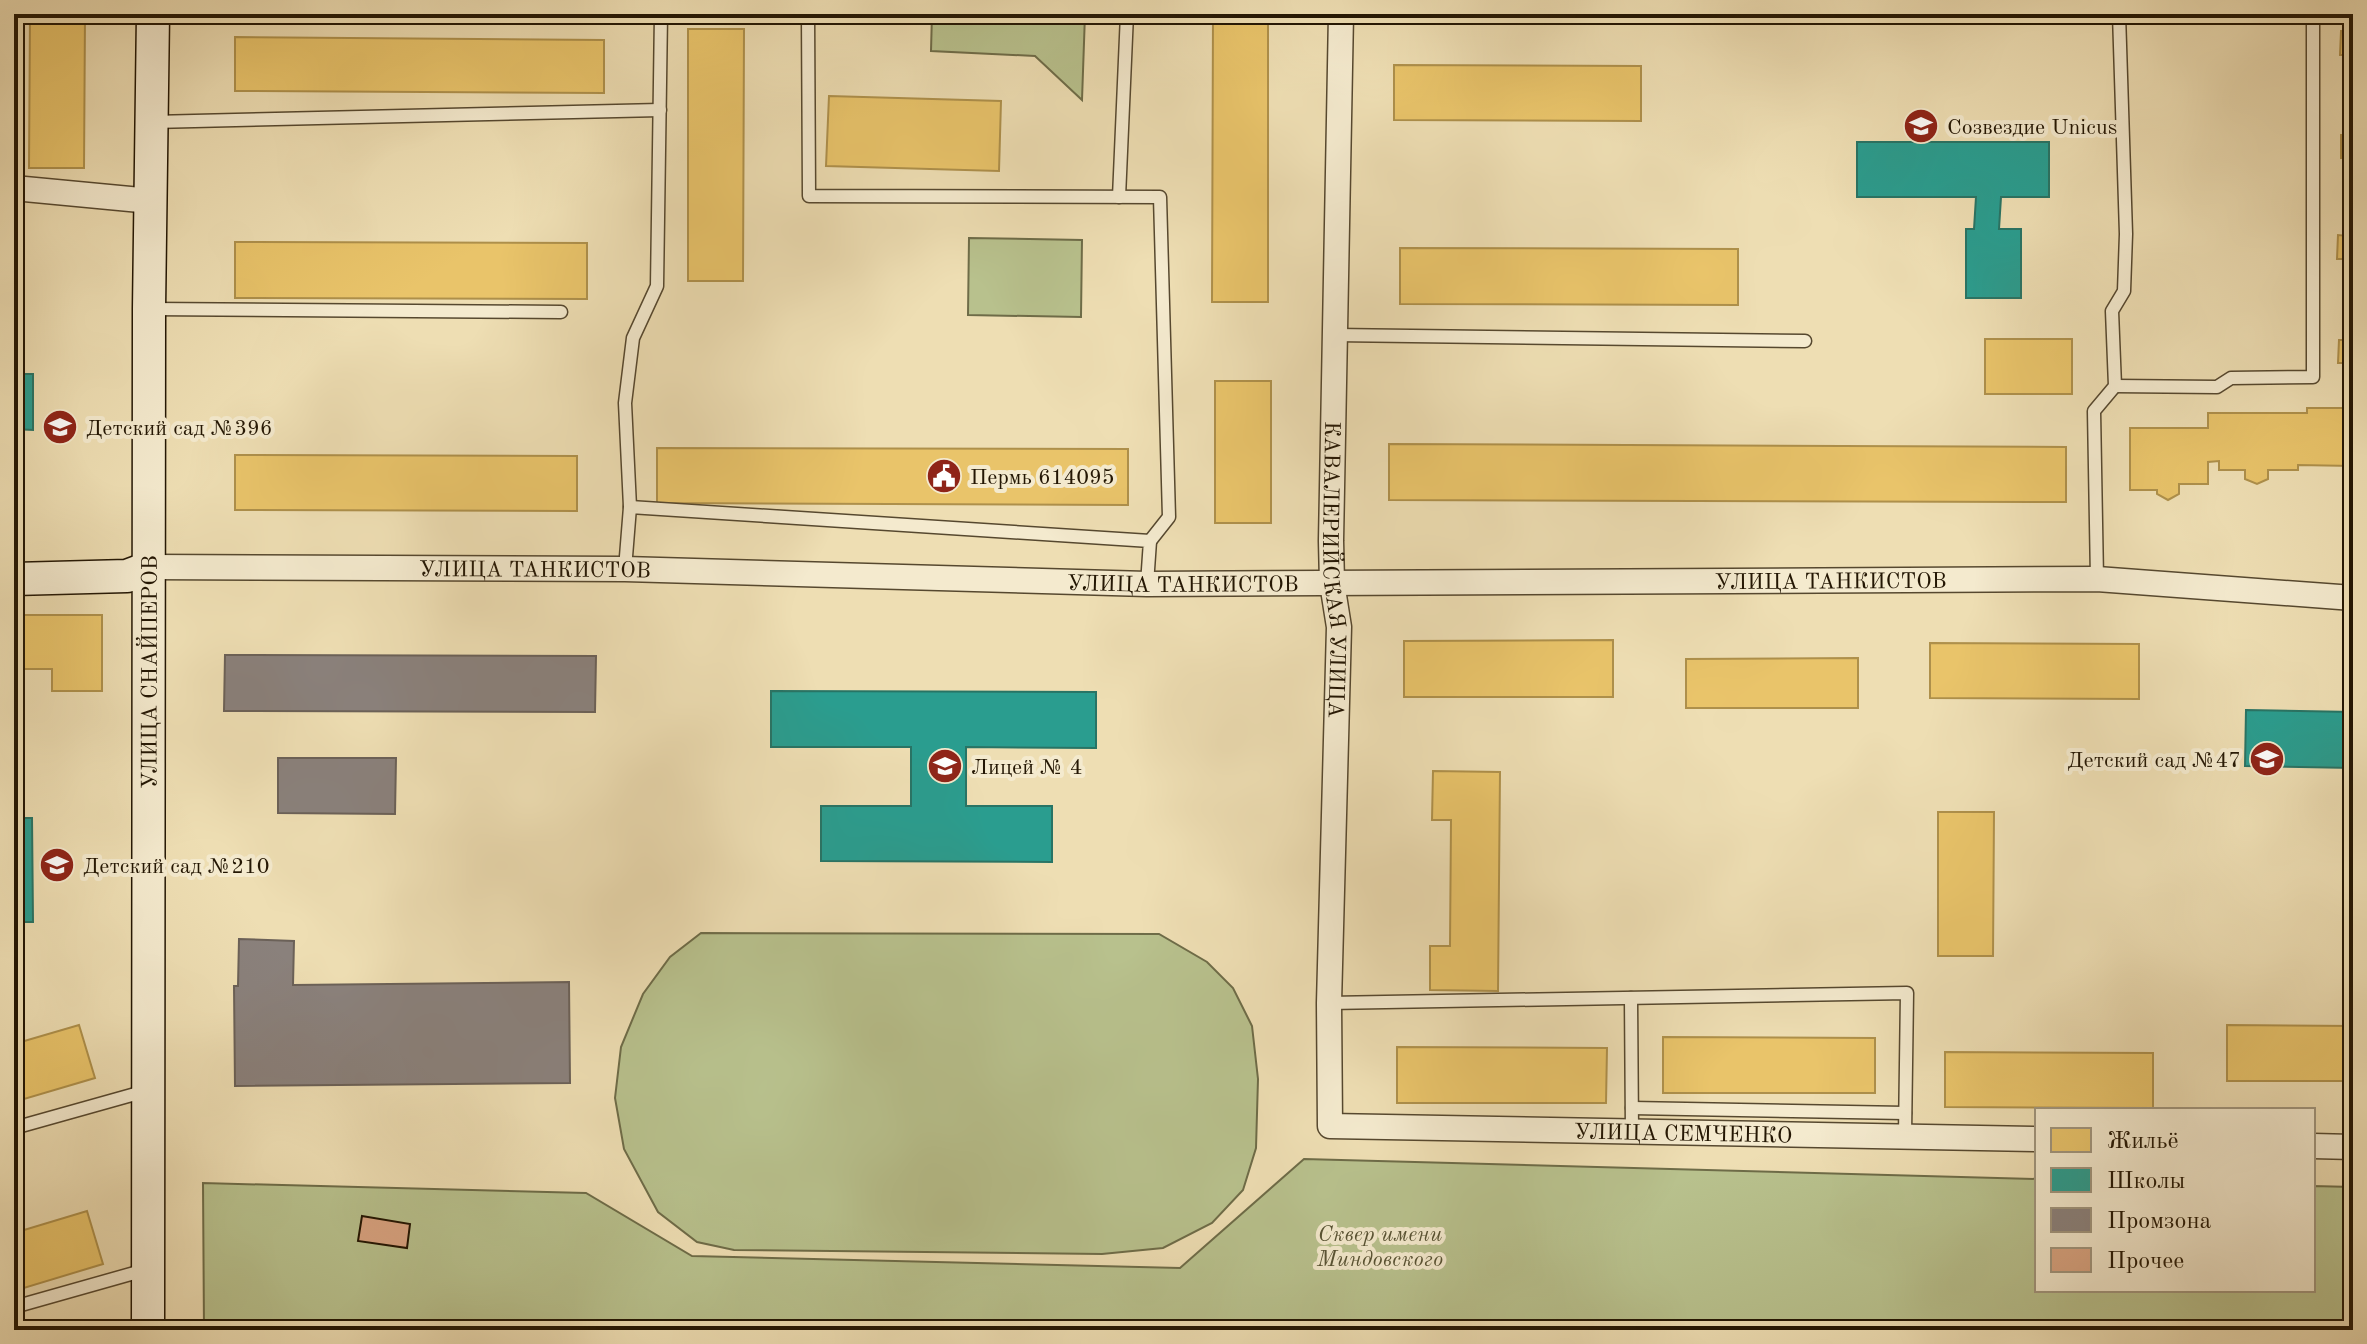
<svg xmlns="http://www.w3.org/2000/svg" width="2367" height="1344" font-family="'Old Standard TT',serif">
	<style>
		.green { fill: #b8c18d; stroke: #6e6c48; stroke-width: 2 }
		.homes { fill: #e9c46a; stroke: #ae904b; stroke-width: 2 }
		.schools { fill: #2a9d8f; stroke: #287465; stroke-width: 2 }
		.industry { fill: #8a817c; stroke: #6b6158; stroke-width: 2 }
		.building { fill: #d9a482; stroke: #231603; stroke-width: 2 }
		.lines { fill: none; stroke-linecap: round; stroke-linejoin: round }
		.lane-casing { stroke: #56482f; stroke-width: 15 }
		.street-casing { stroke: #56482f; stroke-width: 27 }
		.secondary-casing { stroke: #231603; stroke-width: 35 }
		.lane { stroke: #f4eace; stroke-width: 12 }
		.street { stroke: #f4eace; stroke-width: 24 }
		.secondary { stroke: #f4eace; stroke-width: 32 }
		.labels { text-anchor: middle; stroke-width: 8; stroke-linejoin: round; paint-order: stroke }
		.poi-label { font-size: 22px; fill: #231603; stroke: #f4eace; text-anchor: start }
		.street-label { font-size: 22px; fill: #231603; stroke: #f4eace }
		.park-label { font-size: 22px; font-style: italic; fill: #575233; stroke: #f4eace }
	</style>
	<rect width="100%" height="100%" fill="#eedeb3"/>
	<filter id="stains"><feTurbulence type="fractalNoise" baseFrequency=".0025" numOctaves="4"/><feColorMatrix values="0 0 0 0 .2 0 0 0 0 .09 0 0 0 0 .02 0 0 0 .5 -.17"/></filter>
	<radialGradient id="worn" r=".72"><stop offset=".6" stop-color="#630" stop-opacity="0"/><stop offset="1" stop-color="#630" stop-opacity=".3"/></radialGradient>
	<!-- green -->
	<g class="green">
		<path d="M932 14H1085L1082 100 1035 56 931 51Z"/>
		<path d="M969 238 1082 240 1081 317 968 315Z"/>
		<path d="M701 933 1159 934 1207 962 1233 988 1252 1026 1258 1079 1256 1148 1243 1190 1212 1223 1163 1248 1102 1254 734 1250 697 1242 658 1212 624 1149 615 1098 621 1047 643 994 670 957Z"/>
		<path d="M1304 1159 2037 1179V1290H2313V1186L2353 1187V1330H204L203 1183 586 1193 692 1256 1180 1268Z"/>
	</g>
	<!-- homes -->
	<g class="homes">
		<path d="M30 14H85L84 168H29Z"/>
		<path d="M1213 14H1268V302H1212Z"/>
		<path d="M2352 14H2353V79H2351V55H2340L2341 31H2351Z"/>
		<path d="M688 29H744L743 281H688Z"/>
		<path d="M235 37 604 40V93L235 91Z"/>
		<path d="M1394 65 1641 66V121L1394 120Z"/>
		<path d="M829 96 1001 101 999 171 826 166Z"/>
		<path d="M2351 101H2353V182H2350V158H2341V135H2351Z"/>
		<path d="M2349 203H2353V284L2348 283V259H2337L2338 235 2348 236Z"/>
		<path d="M235 242 587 243V299L235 298Z"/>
		<path d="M1400 248 1738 249V305L1400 304Z"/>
		<path d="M2348 305H2353V387L2347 386V363H2338L2339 340H2348Z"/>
		<rect x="1985" y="339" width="87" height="55"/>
		<rect x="1215" y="381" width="56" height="142"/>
		<path d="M2349 397H2353V466L2298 465V470H2268V479L2257 484 2245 479V470H2219V461L2208 462V484H2179V494L2168 500 2157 494V490H2130V428H2208V413H2307V408H2349Z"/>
		<path d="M1389 444 2066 447V502L1389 500Z"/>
		<path d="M657 448 1128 449V505L657 503Z"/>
		<path d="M235 455 577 456V511L235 510Z"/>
		<path d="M14 615H102V691H52V669H14Z"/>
		<path d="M1613 640V697H1404V641Z"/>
		<path d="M1930 643 2139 644V699L1930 698Z"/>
		<path d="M1858 658V708H1686V659Z"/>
		<path d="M1433 771 1500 772 1498 991 1430 990V946H1450L1451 820H1432Z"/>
		<path d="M1938 812H1994L1993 956H1938Z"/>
		<path d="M79 1025 95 1078 14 1102V1044Z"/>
		<path d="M2227 1025 2353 1026V1081H2227Z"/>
		<path d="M1663 1037 1875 1038V1093H1663Z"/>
		<path d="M1397 1047 1607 1048 1606 1103H1397Z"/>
		<path d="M1945 1052 2153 1053V1108L1945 1107Z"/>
		<path d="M87 1211 103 1264 14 1291V1233Z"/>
	</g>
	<!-- schools -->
	<g class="schools">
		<path d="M1857 142H2049V197H2001L1999 229H2021V298H1966V229H1974L1976 197H1857Z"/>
		<path d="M14 374H33V430L14 429Z"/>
		<path d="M771 691 1096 692V748L966 747V806H1052V862L821 861V806H911V747H771Z"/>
		<path d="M2246 710 2353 712V768L2245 766Z"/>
		<path d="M14 818H32L33 922H14Z"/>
	</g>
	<!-- industry -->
	<g class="industry">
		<path d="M225 655 596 656 595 712 224 711Z"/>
		<path d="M278 758H396L395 814 278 813Z"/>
		<path d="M239 939 294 941 293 985 569 982 570 1083 235 1086 234 986H238Z"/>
	</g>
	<!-- building -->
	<path class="building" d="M362 1216 410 1224 407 1248 358 1241Z"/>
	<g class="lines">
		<!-- lane casing -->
		<g class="lane-casing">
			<g id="lane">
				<path d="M808 14 809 196 1160 197 1169 517 1150 541"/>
				<path d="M14 55 15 189"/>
				<path d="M153 122 660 110"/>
				<path d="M1119 197 1127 14"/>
				<path d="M149 309 561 312"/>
				<path d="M1335 335 1805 341"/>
				<path d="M2115 386 2217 387 2231 378 2313 377V14"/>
				<path d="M630 507 625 403 633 338 657 286 661 14"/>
				<path d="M625 569 630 507 1150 541 1147 584"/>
				<path d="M2097 579 2094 411 2115 386 2112 311 2124 291 2126 234 2119 14"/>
				<path d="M1631 998 1632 1131"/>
				<path d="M1329 1003 1907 993 1905 1135"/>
				<path d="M1632 1108 1905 1113"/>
				<path d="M14 1128 146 1091"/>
				<path d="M14 1307 145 1270"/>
			</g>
		</g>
		<!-- street casing -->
		<g class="street-casing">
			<g id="street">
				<path id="s1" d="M1341 14 1331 541 1332 583 1339 627 1329 1003 1330 1126 2037 1139"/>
				<path d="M14 188 151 201"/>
				<path id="s2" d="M151 567 625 569 1147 584 2097 579 2353 598"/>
				<path d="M2313 1146 2353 1147"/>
			</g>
		</g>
		<!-- secondary casing -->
		<g class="secondary-casing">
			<g id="secondary">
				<path d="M14 579 127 576 151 567"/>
				<path id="s3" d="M148 1330 149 309 153 14"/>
			</g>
		</g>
		<!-- lane -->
		<use href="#lane" class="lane"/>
		<!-- street -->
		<use href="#street" class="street"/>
		<!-- secondary -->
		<use href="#secondary" class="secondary"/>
	</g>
	<!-- icons -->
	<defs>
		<g id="school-disc" transform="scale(1.8)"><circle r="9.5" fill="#8f2418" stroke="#f4eace"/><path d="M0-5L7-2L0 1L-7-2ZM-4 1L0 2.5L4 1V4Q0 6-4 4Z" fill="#fff"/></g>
		<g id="civic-disc" transform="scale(1.8)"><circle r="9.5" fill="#8f2418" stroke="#f4eace"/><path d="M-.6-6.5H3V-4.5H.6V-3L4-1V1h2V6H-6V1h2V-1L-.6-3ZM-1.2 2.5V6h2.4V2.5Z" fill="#fff"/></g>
	</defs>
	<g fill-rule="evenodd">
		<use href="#school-disc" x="1921" y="126"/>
		<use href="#school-disc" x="60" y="427"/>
		<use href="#civic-disc" x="944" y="476"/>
		<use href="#school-disc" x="2267" y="759"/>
		<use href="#school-disc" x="945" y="766"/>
		<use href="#school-disc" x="57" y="865"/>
	</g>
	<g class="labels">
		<!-- poi labels -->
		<g class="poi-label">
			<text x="1947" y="134">Созвездие Unicus</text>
			<text x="86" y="435">Детский сад №396</text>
			<text x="970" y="484">Пермь 614095</text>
			<text x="2241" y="767" text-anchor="end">Детский сад №47</text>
			<text x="971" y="774">Лицей № 4</text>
			<text x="83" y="873">Детский сад №210</text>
		</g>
		<!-- street labels -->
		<g class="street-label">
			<text dy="8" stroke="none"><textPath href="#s2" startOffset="384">УЛИЦА ТАНКИСТОВ</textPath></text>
			<text dy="8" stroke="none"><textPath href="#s1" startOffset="556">КАВАЛЕРИЙСКАЯ УЛИЦА</textPath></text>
			<text dy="8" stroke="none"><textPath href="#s2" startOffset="1680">УЛИЦА ТАНКИСТОВ</textPath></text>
			<text dy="8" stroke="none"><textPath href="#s2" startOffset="1032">УЛИЦА ТАНКИСТОВ</textPath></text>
			<text dy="8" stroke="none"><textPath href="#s3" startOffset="658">УЛИЦА СНАЙПЕРОВ</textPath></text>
			<text dy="8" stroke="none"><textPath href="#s1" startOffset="1466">УЛИЦА СЕМЧЕНКО</textPath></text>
		</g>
		<!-- park labels -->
		<g class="park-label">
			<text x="1380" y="1241">Сквер имени<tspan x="1380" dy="25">Миндовского</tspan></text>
		</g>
	</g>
	<!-- margin -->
	<rect width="2367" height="1344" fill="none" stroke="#eedeb3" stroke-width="48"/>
	<rect x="16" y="16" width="2335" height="1312" fill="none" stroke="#231603" stroke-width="4"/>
	<rect x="24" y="24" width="2319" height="1296" fill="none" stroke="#231603" stroke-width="2"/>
	<!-- legend -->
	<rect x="2035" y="1108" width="280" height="184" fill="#f4eace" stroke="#a0957d" stroke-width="2"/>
	<rect x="2051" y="1128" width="40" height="24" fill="#e9c46a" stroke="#a0957d" stroke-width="2"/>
	<text x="2107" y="1148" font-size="24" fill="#231603">Жильё</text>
	<rect x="2051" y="1168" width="40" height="24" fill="#2a9d8f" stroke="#a0957d" stroke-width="2"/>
	<text x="2107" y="1188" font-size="24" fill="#231603">Школы</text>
	<rect x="2051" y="1208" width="40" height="24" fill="#8a817c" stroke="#a0957d" stroke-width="2"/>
	<text x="2107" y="1228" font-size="24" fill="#231603">Промзона</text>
	<rect x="2051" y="1248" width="40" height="24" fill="#d9a482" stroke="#a0957d" stroke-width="2"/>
	<text x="2107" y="1268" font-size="24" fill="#231603">Прочее</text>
	<rect width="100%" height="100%" filter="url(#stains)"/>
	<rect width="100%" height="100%" fill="url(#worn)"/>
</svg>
